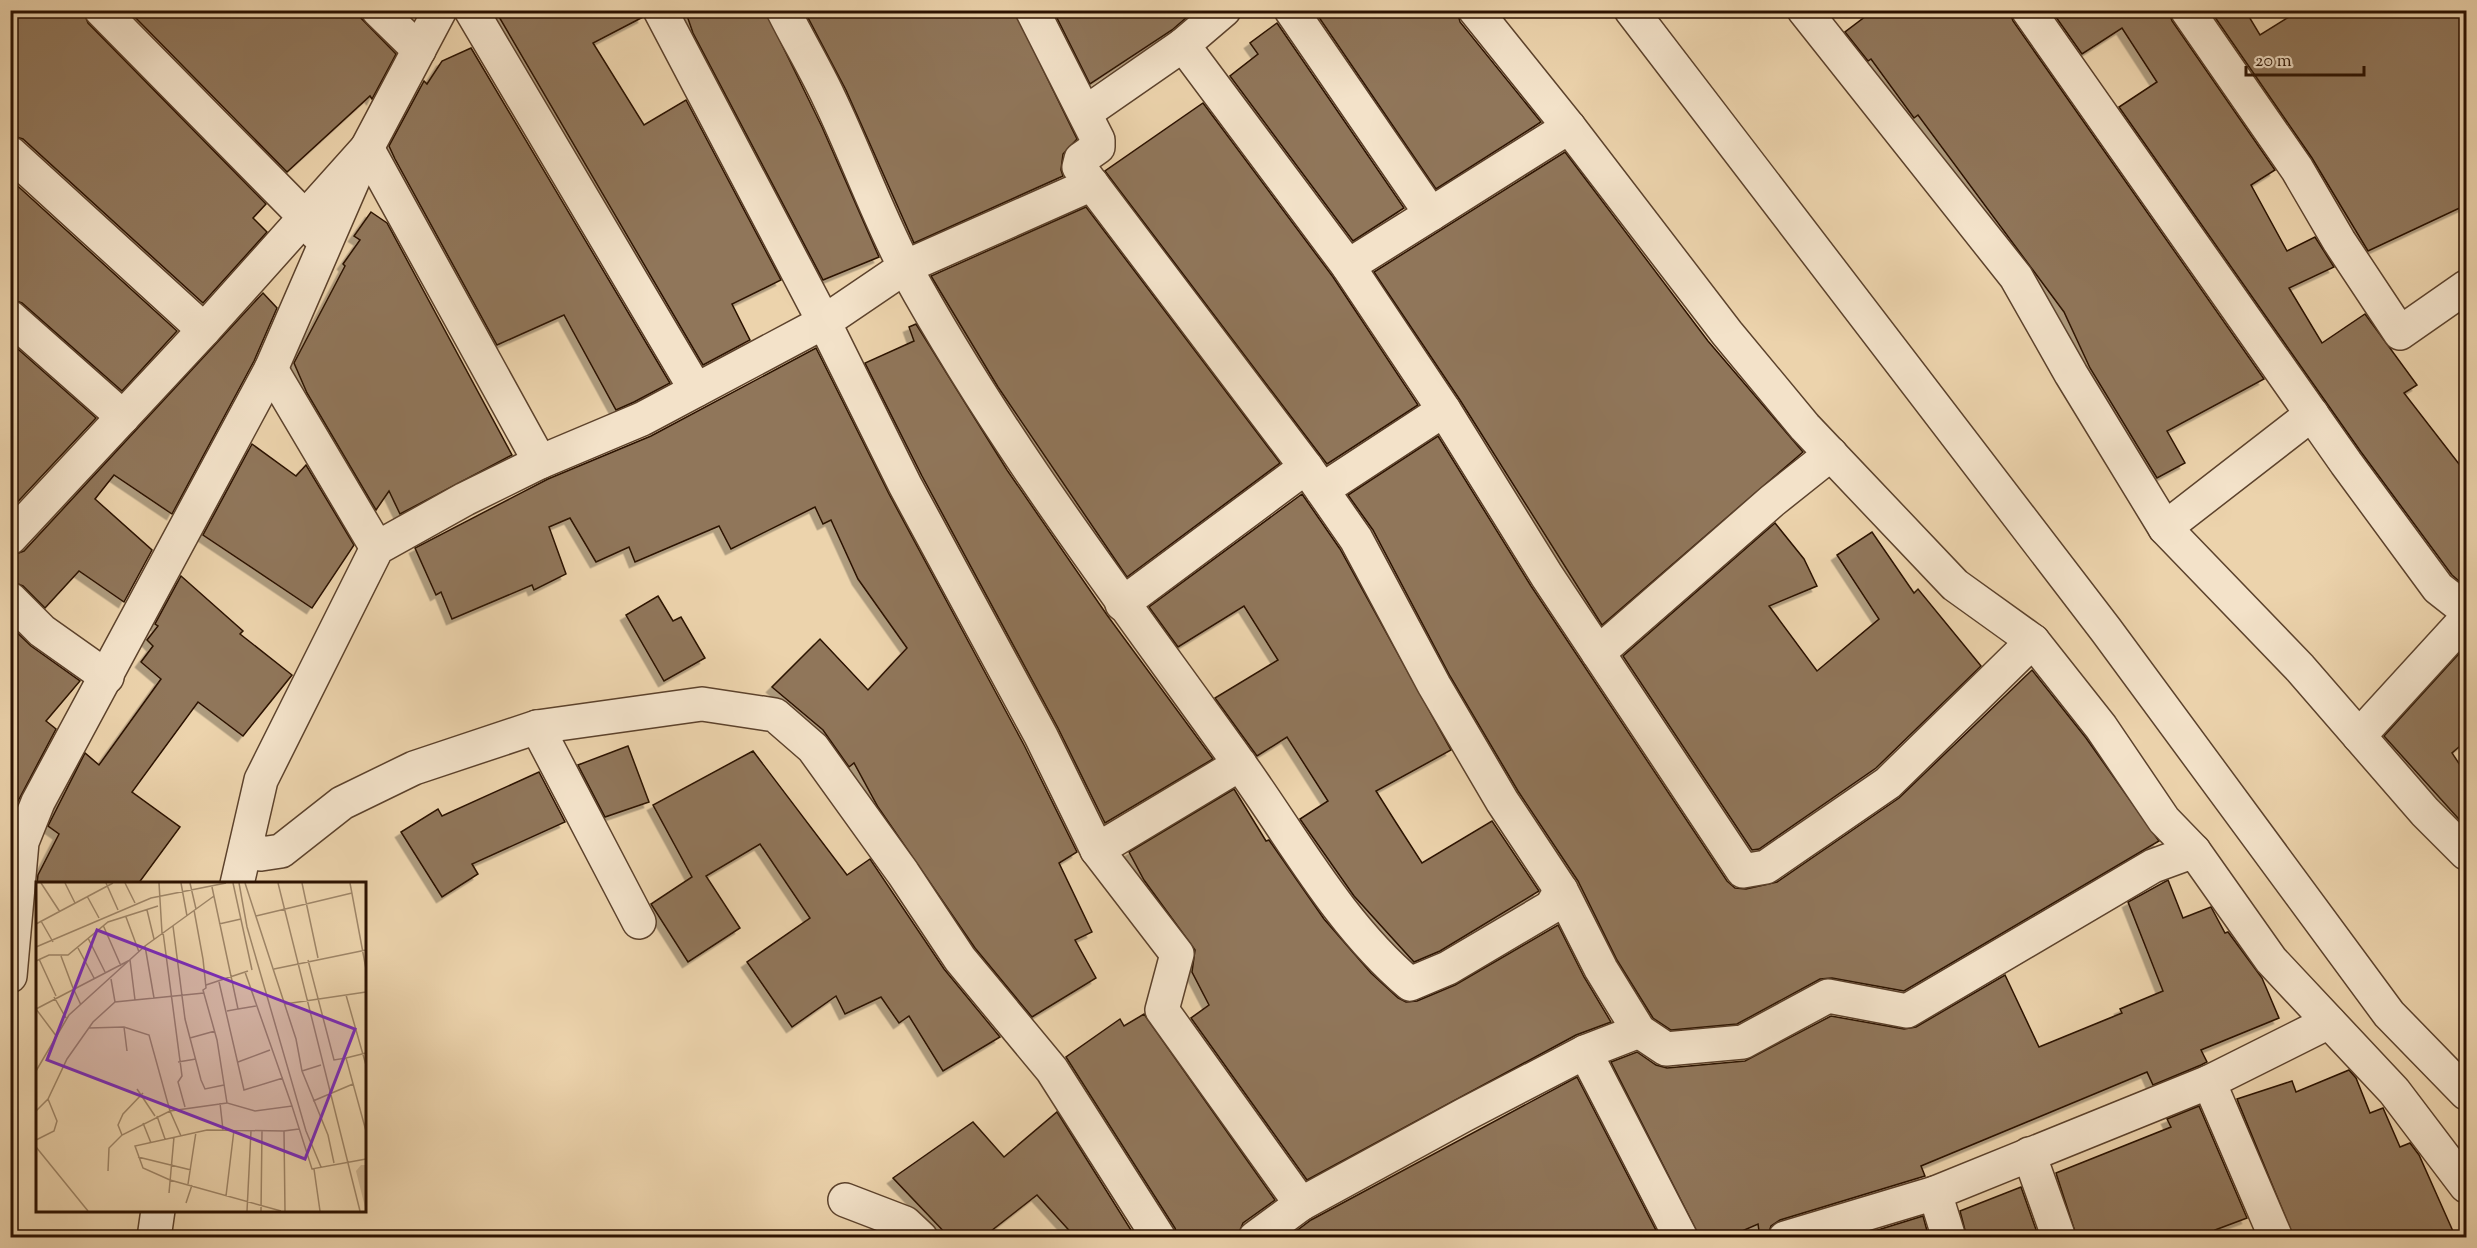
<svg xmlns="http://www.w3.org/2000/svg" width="2477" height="1248" font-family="'Sorts Mill Goudy',serif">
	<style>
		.building { fill: #90765a; stroke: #2c1201; stroke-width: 1.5; filter: url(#shadow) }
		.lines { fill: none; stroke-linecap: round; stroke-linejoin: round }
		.minor-casing { stroke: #5c422c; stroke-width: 36 }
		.minor { stroke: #f3e2c9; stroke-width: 33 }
		.inset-road { fill: none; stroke: #9f8668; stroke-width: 1.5 }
		.view { fill: #7b2cbf; fill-opacity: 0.15; stroke: #7b2cbf; stroke-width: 3 }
		.inset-edge { fill: none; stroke: #2c1201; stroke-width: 3 }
	</style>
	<defs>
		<filter id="shadow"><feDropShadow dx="-5.5" dy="5.5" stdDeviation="0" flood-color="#0004"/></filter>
	</defs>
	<rect width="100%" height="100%" fill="#ecd3ac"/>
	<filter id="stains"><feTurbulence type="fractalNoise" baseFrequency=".00333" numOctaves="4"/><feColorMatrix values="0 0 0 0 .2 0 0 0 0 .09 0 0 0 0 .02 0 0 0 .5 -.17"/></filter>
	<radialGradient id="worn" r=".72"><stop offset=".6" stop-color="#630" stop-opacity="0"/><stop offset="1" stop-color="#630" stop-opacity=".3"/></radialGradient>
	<!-- building -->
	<g class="building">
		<path d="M10 10H83L88 23 266 204 253 218 267 232 203 303 23 139 10 135Z"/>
		<path d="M128 10H353L396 54 372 99 370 96 287 172Z"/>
		<path d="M495 10H641L643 17 593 43 644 125 686 100 781 280 732 304 750 340 703 365Z"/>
		<path d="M685 10H765L822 127 879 257 823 280 693 33Z"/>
		<path d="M804 10H1014L1077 139 1063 154 1061 170 1063 176 914 243 846 90Z"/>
		<path d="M1053 10H1195L1172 30 1090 84Z"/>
		<path d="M1314 10H1457L1460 22 1541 122 1436 189Z"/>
		<path d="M1874 10H2009L2013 21 2264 379 2167 431 2185 463 2157 478 2090 368 2064 312 1918 115 1914 118 1871 59 1868 61 1845 32Z"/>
		<path d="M2051 10H2168L2172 21 2275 170 2251 185 2287 251 2315 237 2334 267 2289 288 2322 343 2365 314 2417 385 2404 393 2466 473V587L2452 575 2361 452 2119 107 2157 82 2122 28 2082 54Z"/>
		<path d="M2210 10H2245L2260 35 2300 10H2466V205L2368 251 2312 158Z"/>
		<path d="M1277 23 1404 208 1353 241 1230 76 1258 54 1250 43Z"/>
		<path d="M471 48 670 383 634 402 616 410 564 315 497 345 395 159 389 146 424 81 427 84 442 61Z"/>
		<path d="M1203 103 1333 277 1418 405 1327 464 1105 171Z"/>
		<path d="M1565 152 1708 341 1803 452 1602 625 1460 400 1374 272Z"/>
		<path d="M10 179 177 331 122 391 22 303 10 299Z"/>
		<path d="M1086 207 1280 463 1127 577 998 387 931 276Z"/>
		<path d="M371 212 387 223 512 455 400 514 389 491 376 510 307 393 294 363 345 266 343 264 360 240 354 236Z"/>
		<path d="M263 293 277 308 254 361 172 514 114 475 95 499 152 550 124 602 79 571 45 608 23 586 10 581V556L24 551Z"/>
		<path d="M916 324 1007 470 1107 615 1213 759 1105 823 1058 728 922 476 865 363 914 341 909 327Z"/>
		<path d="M10 342 96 418 10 510Z"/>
		<path d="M816 348 889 494 1024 745 1077 852 1059 863 1092 932 1075 940 1096 978 1032 1017 975 948 878 807 854 763 849 767 823 730 772 687 820 639 868 690 907 648 858 579 831 520 823 524 815 507 731 549 719 526 635 562 629 547 596 562 570 518 549 527 566 574 534 590 532 585 452 619 441 592 436 595 415 548 548 479 651 436Z"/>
		<path d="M1438 436 1531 586 1727 881 1735 888 1746 889 1777 882 1899 798 2032 670 2086 738 2159 841 1904 991 1832 978 1820 979 1737 1024 1671 1030 1653 1018 1617 960 1578 881 1518 791 1450 676 1373 530 1348 495Z"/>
		<path d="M252 444 296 476 306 465 354 545 312 608 203 535Z"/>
		<path d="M1302 494 1340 549 1451 750 1376 791 1395 821 1422 863 1492 821 1539 891 1440 951 1414 962 1354 896 1300 819 1328 801 1287 737 1257 756 1215 698 1278 660 1244 606 1178 647 1149 607Z"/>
		<path d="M1775 523 1804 559 1817 586 1769 606 1817 671 1879 619 1837 555 1872 532 1914 593 1918 589 1981 666 1876 768 1759 849 1752 850 1623 656Z"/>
		<path d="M181 576 243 631 240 634 292 675 243 736 198 702 132 792 180 827 138 884H37L38 875 59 834 48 826 85 753 99 765 161 679 141 662 153 646 147 640 158 626 155 624Z"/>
		<path d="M658 596 673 621 681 617 705 658 664 681 626 615Z"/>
		<path d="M10 626 31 646 80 681 46 721 56 729 17 803 10 798Z"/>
		<path d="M2466 646V741L2452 753 2466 774V827L2384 736Z"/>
		<path d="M628 746 649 802 605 817 578 765Z"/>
		<path d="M753 751 847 875 870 859 944 969 1000 1037 943 1071 909 1016 899 1023 881 997 845 1014 836 996 792 1027 747 962 810 918 760 844 706 876 740 928 688 962 651 904 692 877 653 805Z"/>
		<path d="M539 772 565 822 472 864 478 874 442 897 401 832 438 809 442 816Z"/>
		<path d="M1234 789 1266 841 1269 840 1324 919 1371 973 1398 998 1406 1002 1417 1001 1455 985 1558 925 1584 977 1611 1022 1576 1035 1307 1180 1191 1018 1209 1005 1192 972 1195 950 1144 880 1129 852Z"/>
		<path d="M2168 880 2183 918 2211 907 2225 933 2228 932 2262 978 2279 1018 2201 1050 2207 1062 2201 1065 2153 1085 2147 1072 1921 1166 1925 1176 1780 1220 1771 1226 1767 1238H1760L1758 1224 1726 1238H1700L1611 1062 1637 1052 1656 1065 1667 1068 1745 1061 1831 1016 1904 1029 1916 1027 2005 975 2039 1047 2122 1013 2120 1009 2163 991 2128 902Z"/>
		<path d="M1144 1014 1275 1200 1243 1223 1237 1238H1178L1175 1228 1066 1057 1120 1019 1124 1026Z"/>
		<path d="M2349 1070 2356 1078 2370 1113 2383 1108 2400 1147 2410 1143 2419 1155 2456 1238H2294L2237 1099 2292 1081 2296 1092Z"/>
		<path d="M1577 1077 1660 1238H1287L1311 1220Z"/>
		<path d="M2199 1106 2247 1218 2215 1230 2218 1238H2077L2056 1173 2171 1127 2167 1119Z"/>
		<path d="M1057 1112 1136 1238H1076L1037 1195 982 1238H950L893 1178 973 1122 1004 1157Z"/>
		<path d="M2021 1187 2039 1238H1967L1960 1211Z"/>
		<path d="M1923 1216 1929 1238H1852Z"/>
	</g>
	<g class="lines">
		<!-- minor casing -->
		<g class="minor-casing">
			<g id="minor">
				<path d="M101 10 304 216 316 233"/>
				<path d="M378 10 419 50"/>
				<path d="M471 10 696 390"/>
				<path d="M660 10 824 322 905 485 1041 736 1097 850 1177 954 1162 1010 1301 1204"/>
				<path d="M783 10C798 40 815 68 829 98 856 154 877 214 906 269 1002 444 1123 601 1239 763 1293 838 1339 924 1410 984L1448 968 1551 907 1561 890"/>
				<path d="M1032 10 1098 140V147L1081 159 1079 167 1306 467 1356 539 1434 685 1502 801 1561 890 1601 969 1639 1031 1666 1049 1743 1042 1828 996 1907 1011 2153 866 2194 851 2271 960 2394 1091 2466 1186"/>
				<path d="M1291 10 1431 214 1348 266"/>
				<path d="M1475 10 1569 127 1727 333 1805 427 1955 585 2033 641 2101 727 2164 820 2194 851"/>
				<path d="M1631 10 2106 630 2389 1014 2466 1093"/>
				<path d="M1804 10 2016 277 2071 374 2165 528 2300 668 2425 812 2466 853"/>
				<path d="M2028 10 2346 463 2438 588 2466 610"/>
				<path d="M2187 10 2297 169 2339 241 2400 333 2466 287"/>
				<path d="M1183 45 1348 266 1444 410 1547 576 1743 871 1766 867 1888 783 2033 641"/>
				<path d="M1085 113 1183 45 1224 10"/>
				<path d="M10 153 204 330"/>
				<path d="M1431 214 1569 127"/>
				<path d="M10 317 123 417"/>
				<path d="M271 369 377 548"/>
				<path d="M1322 490 1444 410"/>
				<path d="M2165 528 2312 414"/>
				<path d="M10 538 204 330 367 148 540 462"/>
				<path d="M10 599 42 631 107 677"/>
				<path d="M1122 604 1306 467"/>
				<path d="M1598 653 1772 501 1831 454"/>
				<path d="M537 727 639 922"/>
				<path d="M2359 736 2466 619"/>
				<path d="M247 843 261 854 281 851 342 803 414 768 537 727 702 704 775 715 813 748 903 873 960 959 1052 1070 1159 1238"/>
				<path d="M1097 850 1240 764"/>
				<path d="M237 884 261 780 377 548 465 499 540 462 642 419 824 322 905 267 1092 184"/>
				<path d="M10 976 22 842 38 802 271 369 367 148 440 10"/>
				<path d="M1585 1052 1681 1238"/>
				<path d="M2029 1154 2059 1238"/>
				<path d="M1935 1193 1949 1238"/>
				<path d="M845 1200 905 1223 921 1238"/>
				<path d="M154 1238 158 1210"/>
				<path d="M1255 1238 1301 1204 1464 1115 1585 1052 1639 1031"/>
				<path d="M1785 1238 1935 1193 2209 1082"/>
				<path d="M2276 1238 2209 1082 2329 1022"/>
			</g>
		</g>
		<!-- minor -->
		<use href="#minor" class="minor"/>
	</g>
	<!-- overview -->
	<g transform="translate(36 882)">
		<rect width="330" height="330" fill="#ecd3ac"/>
		<path d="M325 283H330V329L320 289Z" fill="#cbb28f"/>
		<path class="inset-road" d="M5 1 24 30M29 1 39 21M70 1 82 28M89 1 99 21M123 1 126 51M145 1 151 34M154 1 160 27M197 1 216 88M203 1 211 45 270 249 285 285M209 1 260 157 266 189 292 253 298 281M242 1 324 329M266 1 282 76M314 1 330 87M176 5 202 127 191 129M51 14 63 36M111 28 118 57M158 28 167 77 170 106 167 108 181 158 191 221 219 229 256 224 276 287 330 277M220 34 316 11M90 35 103 70M5 39 17 60M0 42 77 1M183 42 205 37M67 43 85 84M137 44 149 137 165 198 169 207 188 203M127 50 146 194 142 200 149 225M52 56 69 90M109 64 118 116M0 65 115 16 190 1M42 66 58 96M25 74 37 106M3 77 20 114M272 78 298 178 310 176 330 249M0 79 13 73H32L72 40 122 24M238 87 330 68M209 90 256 224M75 97 79 120M183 100 208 208 247 196M170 103 212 89M37 106 45 123M310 113 330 183M18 115 30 136M249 122 330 110M0 127 94 78 99 118M0 127 21 155M202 127 220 124M88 145 91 169M53 146 88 145 113 153 134 229 145 254M154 156 179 149M310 176 330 171M142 180 160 177M202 180 234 168M0 189 33 133 109 64 178 14M266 189 285 183M101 207 119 234M277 219 317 202M184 221 187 248M0 229 12 217 31 177 57 140 79 120 168 111M121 234 129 257M107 241 115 261M86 253 82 243 87 232 107 211M0 258 18 249 21 239 12 217M0 265 52 329M102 275 155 288M278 287 284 329M72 289 73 266 86 253 134 229 191 221M152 302 160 250M133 311 138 255M190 314 198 248M150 321 156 303M211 329 215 249M225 329 226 249M245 329 134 298 107 286 99 264 171 248 248 249M249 329 248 249 263 247"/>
		<path class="view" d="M61 48 319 147 269 277 11 178Z"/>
		<rect width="330" height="330" class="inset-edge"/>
	</g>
	<!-- margin -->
	<rect width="2477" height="1248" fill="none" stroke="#ecd3ac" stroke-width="36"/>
	<rect x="12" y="12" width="2453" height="1224" fill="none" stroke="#2c1201" stroke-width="3"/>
	<rect x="18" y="18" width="2441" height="1212" fill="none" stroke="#2c1201" stroke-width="1.5"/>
	<!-- scale -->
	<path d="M2246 66v9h118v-9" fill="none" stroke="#2c1201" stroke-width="3"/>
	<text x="2255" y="66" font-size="18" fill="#2c1201" stroke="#f3e2c9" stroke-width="4.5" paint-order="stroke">20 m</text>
	<rect width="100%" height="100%" filter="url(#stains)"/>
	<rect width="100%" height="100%" fill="url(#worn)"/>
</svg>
